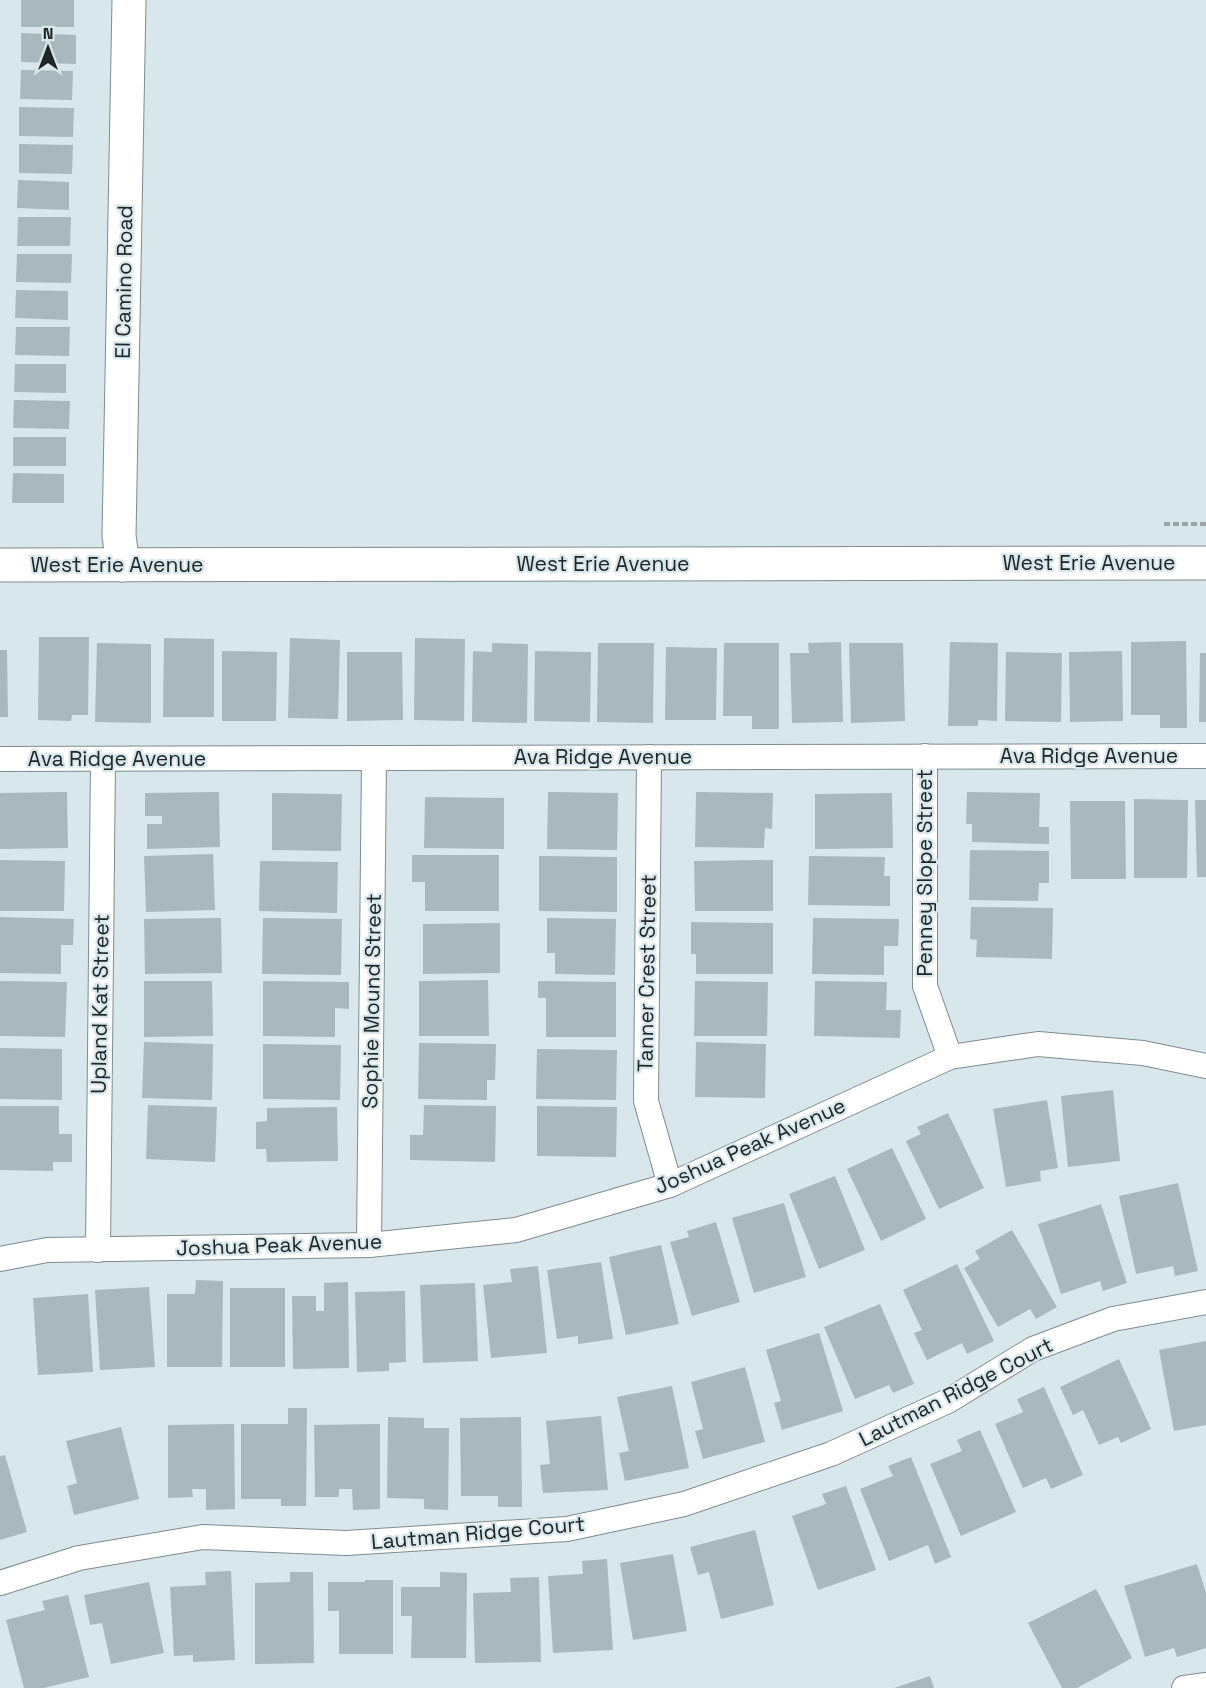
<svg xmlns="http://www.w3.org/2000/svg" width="1206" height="1688" font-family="'Space Grotesk',sans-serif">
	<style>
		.building { fill: #a9b8bc }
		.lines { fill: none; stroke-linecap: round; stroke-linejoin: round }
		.street-casing { stroke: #7e8c90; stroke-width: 26 }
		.secondary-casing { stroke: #7e8c90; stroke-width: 35 }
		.path { stroke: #99a5a8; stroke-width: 4; stroke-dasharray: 6 3; stroke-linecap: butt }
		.street { stroke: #fff; stroke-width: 24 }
		.secondary { stroke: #fff; stroke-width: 33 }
		.labels { text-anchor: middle; stroke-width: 4.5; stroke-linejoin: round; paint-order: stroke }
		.street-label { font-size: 21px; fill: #202627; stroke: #d8e7eb }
	</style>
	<rect width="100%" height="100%" fill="#d8e7eb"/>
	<!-- building -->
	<g class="building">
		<rect x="21" y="0" width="53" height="27"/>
		<path d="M21 33 76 35V64L21 62Z"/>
		<path d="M21 70 73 71 72 100 20 99Z"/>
		<path d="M19 107 74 108 73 137 19 136Z"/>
		<path d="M19 144 73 145 72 174 19 173Z"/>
		<path d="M18 180 69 182V210L17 208Z"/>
		<path d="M18 217H71L70 246H17Z"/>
		<path d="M17 254H72L71 283 16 282Z"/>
		<path d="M16 290 68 291V320L15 318Z"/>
		<path d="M16 327H70L69 356 15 355Z"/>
		<path d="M15 364H66V393L14 392Z"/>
		<path d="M14 400 70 401 69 429 13 428Z"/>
		<rect x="13" y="437" width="53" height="29"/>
		<path d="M13 473 64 474V503H12Z"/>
		<path d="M39 637H89L88 715H72L71 721 38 720Z"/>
		<path d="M164 638 214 639V717H163Z"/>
		<path d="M290 638 340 640 338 719 288 718Z"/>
		<path d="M415 638 465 639 464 721 414 720Z"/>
		<path d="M1186 641 1187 728H1160V715H1131V642Z"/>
		<path d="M841 642 843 722 792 723 790 653H809L808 643Z"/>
		<path d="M950 642 998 643 997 721 978 720V726H948Z"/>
		<path d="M97 643 151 644V723L95 722Z"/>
		<path d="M492 643 528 644 527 723 472 722 473 651 492 652Z"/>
		<path d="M598 643H654L653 723 597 722Z"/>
		<path d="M724 643H779V729H752V716H723Z"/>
		<path d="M849 643H903L905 721 851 723Z"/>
		<path d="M666 647 717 648 716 720H665Z"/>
		<path d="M0 650H7L8 717H0Z"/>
		<path d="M222 651 277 652 276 721H222Z"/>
		<path d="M535 651 591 652 590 722 534 721Z"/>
		<path d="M1122 651 1123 721 1070 722 1069 652Z"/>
		<path d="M347 652H402L403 720 347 721Z"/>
		<path d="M1006 652 1062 653 1061 722 1005 721Z"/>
		<path d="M1200 653H1206V722H1199Z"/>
		<path d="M67 792 68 848 0 849V793Z"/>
		<path d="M219 792 220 847 147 849V824H162V816H145V793Z"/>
		<path d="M548 792 618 793 617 850 547 849Z"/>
		<path d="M696 792 773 793 772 829 765 828 764 848 695 847Z"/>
		<path d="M967 792 1040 793 1039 827H1049V844L972 842V824H966Z"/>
		<path d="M272 793 342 794 341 851 272 850Z"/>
		<path d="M892 793 893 848 815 849V794Z"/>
		<path d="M425 797 504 798V849L424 848Z"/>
		<path d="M1134 799 1188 800 1187 878H1134Z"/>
		<path d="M1195 800H1206V877H1197Z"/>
		<path d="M1070 801H1125L1126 879H1071Z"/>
		<path d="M970 850 1049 851V883H1039L1038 901 969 900Z"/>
		<path d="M213 854 215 910 146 912 144 856Z"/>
		<path d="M412 855H499V911H425V882H412Z"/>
		<path d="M539 856 617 857V912L539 911Z"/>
		<path d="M809 856 885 857 884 876H890V906L808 905Z"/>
		<path d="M0 860 65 861 64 911H0Z"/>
		<path d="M773 860V911H695L694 861Z"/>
		<path d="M260 861 338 862 337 913 259 911Z"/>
		<path d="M971 907 1053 908 1052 959 976 957 977 940 970 939Z"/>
		<path d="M0 917 74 919 73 945H61V974L0 973Z"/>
		<path d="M221 918 222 973 145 974 144 919Z"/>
		<path d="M263 918 342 919 341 975 262 974Z"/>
		<path d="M547 918 616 919 615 975 555 974V953H547Z"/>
		<path d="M813 918 899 919 898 946H884V975L812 974Z"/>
		<path d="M691 922 773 923V974H696V954H691Z"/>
		<path d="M500 923V973L423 974V924Z"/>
		<path d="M488 980 489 1036H419V981Z"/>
		<path d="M0 981 67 982 65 1037 0 1036Z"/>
		<path d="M144 981H212L213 1036 144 1037Z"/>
		<path d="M263 981 349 982V1009L335 1008V1037L263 1036Z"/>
		<path d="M538 981 616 982V1037H546V998H538Z"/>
		<path d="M695 981 768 982 767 1036H694Z"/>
		<path d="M815 981 887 982 886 1010H901L900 1038 814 1036Z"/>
		<path d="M144 1042 213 1044 212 1100 142 1098Z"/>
		<path d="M696 1042 766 1044 765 1098 695 1097Z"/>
		<path d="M419 1043 496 1044 495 1080H487V1100L418 1099Z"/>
		<path d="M263 1044 341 1045 340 1100 263 1099Z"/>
		<path d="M0 1048 62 1049V1100L0 1099Z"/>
		<path d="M537 1049 617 1050 616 1100 536 1099Z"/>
		<path d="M1113 1090 1120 1161 1068 1167 1061 1096Z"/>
		<path d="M1047 1100 1058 1168 1040 1171 1041 1181 1006 1187 993 1109Z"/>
		<path d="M148 1105 217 1107 215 1162 146 1159Z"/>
		<path d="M424 1105 496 1106 495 1162 410 1160V1135H423Z"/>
		<path d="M0 1106H59V1134H72V1162H53V1171L0 1170Z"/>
		<path d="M537 1106 617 1107 616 1157 537 1156Z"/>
		<path d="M337 1107 338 1161 267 1162 266 1149H256V1122L267 1121V1108Z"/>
		<path d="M948 1113 984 1188 939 1209 906 1141 921 1134 917 1127Z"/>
		<path d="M892 1148 926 1219 881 1241 847 1169Z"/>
		<path d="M835 1176 865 1250 819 1269 789 1194Z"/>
		<path d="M1178 1183 1198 1271 1175 1276 1173 1266 1136 1274 1119 1196Z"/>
		<path d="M784 1203 806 1277 754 1293 732 1218Z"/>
		<path d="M1101 1204 1127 1283 1103 1291 1100 1281 1061 1294 1038 1224Z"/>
		<path d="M716 1222 740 1302 692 1316 670 1242 689 1237 687 1231Z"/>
		<path d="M1012 1230 1057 1307 1036 1319 1030 1309 998 1327 964 1268 980 1259 975 1251Z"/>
		<path d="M661 1245 679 1324 626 1335 609 1257Z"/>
		<path d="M601 1262 613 1339 578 1344V1336L557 1339 547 1270Z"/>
		<path d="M957 1264 994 1341 967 1354 962 1343 927 1360 914 1333 922 1330 903 1290Z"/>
		<path d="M538 1266 547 1353 491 1358 483 1285 512 1282 510 1269Z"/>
		<path d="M196 1280 223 1281 222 1367H167V1294H195Z"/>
		<path d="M348 1282 349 1368 293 1369 292 1296H316V1311H324V1283Z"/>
		<path d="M475 1283 478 1361 423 1363 420 1285Z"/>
		<path d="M149 1287 155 1367 100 1370 95 1290Z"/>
		<rect x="230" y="1288" width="55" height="79"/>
		<path d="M405 1291 406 1362 389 1363V1371L357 1372 355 1292Z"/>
		<path d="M88 1294 93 1372 38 1375 33 1298Z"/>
		<path d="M880 1304 914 1384 893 1393 889 1385 855 1399 824 1327Z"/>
		<path d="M819 1333 843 1411 782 1430 774 1403 781 1401 766 1350Z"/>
		<path d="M1206 1341V1425L1174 1431 1159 1350Z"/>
		<path d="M1119 1359 1151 1429 1121 1443 1118 1437 1099 1445 1083 1410 1073 1415 1060 1387Z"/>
		<path d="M745 1367 765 1442 703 1459 695 1431 703 1429 691 1382Z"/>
		<path d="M672 1386 689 1468 625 1481 619 1453 629 1451 617 1397Z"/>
		<path d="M1044 1387 1083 1475 1051 1489 1046 1478 1023 1488 995 1424 1023 1412 1017 1399Z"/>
		<path d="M288 1408H307L306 1506H281V1499H241V1424H288Z"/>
		<path d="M601 1416 608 1490 543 1493 540 1465 550 1464 546 1421Z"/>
		<path d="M388 1417 424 1418V1428H449L448 1510 424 1509V1499L387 1498Z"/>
		<path d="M521 1417 522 1507H498V1496H461L460 1418Z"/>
		<path d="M234 1424 235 1509 206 1510V1489H192L193 1497 168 1498V1425Z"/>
		<path d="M380 1424V1509L353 1510 352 1489H339V1497H315L314 1425Z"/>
		<path d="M121 1427 139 1499 74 1515 67 1486 77 1483 66 1441Z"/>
		<path d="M980 1430 1016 1512 961 1536 930 1464 962 1451 957 1440Z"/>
		<path d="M5 1455 27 1532 0 1540V1456Z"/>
		<path d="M911 1457 951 1557 935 1564 928 1545 889 1561 860 1489 893 1476 888 1466Z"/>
		<path d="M846 1486 876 1570 818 1590 792 1516 826 1504 822 1494Z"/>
		<path d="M755 1530 774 1605 721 1619 709 1572 698 1575 690 1547Z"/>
		<path d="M673 1554 687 1631 633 1640 620 1563Z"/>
		<path d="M607 1559 613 1650 553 1653 548 1576 583 1574 582 1561Z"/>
		<path d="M1197 1564 1206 1593V1648L1177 1657 1174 1648 1145 1657 1124 1586Z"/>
		<path d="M231 1571 235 1660 193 1662V1655L174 1656 170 1587 206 1585 205 1572Z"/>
		<path d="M290 1572H313L314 1663 255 1664V1583L290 1582Z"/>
		<path d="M440 1572 467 1573 466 1658H411L412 1616H401V1587H440Z"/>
		<path d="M539 1577 541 1662 475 1663 473 1593 511 1592 510 1578Z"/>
		<path d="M365 1580H393V1654H339V1611H328V1582H365Z"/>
		<path d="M149 1582 164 1653 111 1664 102 1623 90 1625 84 1595Z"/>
		<path d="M1096 1589 1132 1658 1077 1688H1062L1028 1623Z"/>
		<path d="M68 1595 89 1677 44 1688H24L6 1620 45 1610 42 1601Z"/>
		<path d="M930 1676 934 1688H894Z"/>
	</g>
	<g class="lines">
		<!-- street casing -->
		<g class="street-casing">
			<g id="street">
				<path d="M925 756V986L950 1057"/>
				<path d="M649 757 646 1101 670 1185"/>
				<path d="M0 759 1206 756"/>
				<path d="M369 1245 374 758"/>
				<path d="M98 1250 103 759"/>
				<path d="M0 1259 47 1250 369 1245 516 1230 670 1185 950 1057 1038 1044 1143 1053 1206 1066"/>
				<path d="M0 1583 79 1558 203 1537 346 1543 567 1529 684 1504 831 1454 948 1401 1033 1349 1113 1319 1206 1302"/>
				<path d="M1184 1688 1206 1685"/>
			</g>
		</g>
		<!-- secondary casing -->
		<g class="secondary-casing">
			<g id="secondary">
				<path d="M0 565 1206 563"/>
				<path d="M123 565 119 536 129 0"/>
			</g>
		</g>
		<!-- path -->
		<path class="path" d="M1164 524H1206"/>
		<!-- street -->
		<use href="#street" class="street"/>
		<!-- secondary -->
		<use href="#secondary" class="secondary"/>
	</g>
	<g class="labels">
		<!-- street labels -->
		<g class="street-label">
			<text transform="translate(124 282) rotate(-89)" y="7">El Camino Road</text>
			<text x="1089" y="570">West Erie Avenue</text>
			<text x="603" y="571">West Erie Avenue</text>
			<text x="117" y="572">West Erie Avenue</text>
			<text x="1089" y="763">Ava Ridge Avenue</text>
			<text x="603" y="764">Ava Ridge Avenue</text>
			<text x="117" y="766">Ava Ridge Avenue</text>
			<text transform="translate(925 873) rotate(-90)" y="7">Penney Slope Street</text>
			<text transform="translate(647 973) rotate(-89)" y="7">Tanner Crest Street</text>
			<text transform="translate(372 1001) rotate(-89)" y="7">Sophie Mound Street</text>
			<text transform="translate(100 1004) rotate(-89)" y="7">Upland Kat Street</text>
			<text transform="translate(750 1146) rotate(-24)" y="7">Joshua Peak Avenue</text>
			<text transform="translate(279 1245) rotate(-2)" y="7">Joshua Peak Avenue</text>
			<text transform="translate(956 1392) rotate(-27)" y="7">Lautman Ridge Court</text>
			<text transform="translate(478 1533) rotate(-5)" y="7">Lautman Ridge Court</text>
		</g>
	</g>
	<!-- north arrow -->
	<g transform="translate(48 48)" stroke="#d8e7eb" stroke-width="4.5" paint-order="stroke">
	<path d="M0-4.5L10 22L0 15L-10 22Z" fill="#202627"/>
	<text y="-9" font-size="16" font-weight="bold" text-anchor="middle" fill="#202627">N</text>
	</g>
</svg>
